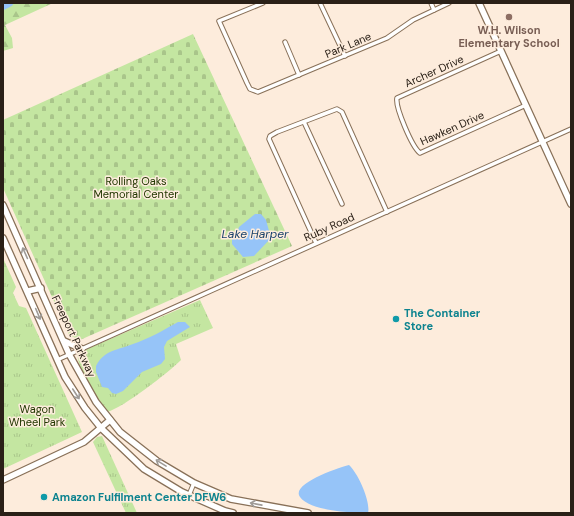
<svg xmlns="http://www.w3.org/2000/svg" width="574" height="516" font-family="'DM Sans',sans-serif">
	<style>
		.forest { fill: url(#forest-firs) }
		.cemetery { fill: url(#cemetery-stones) }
		.park { fill: url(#park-tufts) }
		.water { fill: #96c4f8 }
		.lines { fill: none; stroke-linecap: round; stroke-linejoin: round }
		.stream { stroke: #96c4f8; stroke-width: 1.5 }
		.river { stroke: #96c4f8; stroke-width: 8 }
		.street-casing { stroke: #887058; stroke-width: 5.5 }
		.secondary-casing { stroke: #887058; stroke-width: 8 }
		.street { stroke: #fff; stroke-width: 3.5 }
		.secondary { stroke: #fff; stroke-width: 5.5 }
		.oneway { stroke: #9f9b97 }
		.education-dot { fill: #8d6e63; stroke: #fdecdc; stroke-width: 1.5 }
		.culture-dot { fill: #0f9aa8; stroke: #fdecdc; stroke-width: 1.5 }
		.labels { text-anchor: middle; stroke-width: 3; stroke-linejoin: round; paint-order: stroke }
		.education-label { font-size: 11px; font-weight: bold; fill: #785e54; stroke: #fdecdc }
		.street-label { font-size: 11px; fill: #2a2017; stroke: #fdecdc }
		.park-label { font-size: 11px; fill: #213700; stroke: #fdecdc }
		.culture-label { font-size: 11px; font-weight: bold; fill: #0d838f; stroke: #fdecdc; text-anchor: start }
		.water-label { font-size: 12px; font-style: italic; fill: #19416a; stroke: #fdecdc }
	</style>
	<defs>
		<pattern id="forest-firs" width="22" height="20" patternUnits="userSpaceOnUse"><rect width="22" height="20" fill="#c4e6a1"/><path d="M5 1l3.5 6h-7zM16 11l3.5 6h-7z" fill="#a9c58a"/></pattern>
		<pattern id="cemetery-stones" width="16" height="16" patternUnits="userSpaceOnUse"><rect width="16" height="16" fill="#c4e6a1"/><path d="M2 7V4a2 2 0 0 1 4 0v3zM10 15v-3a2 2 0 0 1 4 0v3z" fill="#a9c58a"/></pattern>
		<pattern id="park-tufts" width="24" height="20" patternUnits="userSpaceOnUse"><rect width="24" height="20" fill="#c4e6a1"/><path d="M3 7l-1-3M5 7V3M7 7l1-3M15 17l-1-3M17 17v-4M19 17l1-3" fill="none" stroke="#a9c58a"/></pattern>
	</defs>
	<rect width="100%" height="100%" fill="#fdecdc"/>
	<!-- forest -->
	<path class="forest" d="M3 3H53L5 25 12 38 13 48 3 51Z"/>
	<!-- cemetery -->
	<path class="cemetery" d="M193 34 292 246 80 340 69 335 3 188V120Z"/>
	<!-- park -->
	<g class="park">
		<path d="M3 258 16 287 13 293 19 306 26 308 82 432 3 469Z"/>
		<path d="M200 300 213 328 176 344 181 360C169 372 123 408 107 412 100 403 74 363 78 353Z"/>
		<path d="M102 436 137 513H126L93 442 97 437Z"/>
	</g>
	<!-- water -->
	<g class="water">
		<path d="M255 214H261L266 220 271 238 254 256 243 257 232 244V237L237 233 239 227Z"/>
		<path d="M178 322H185L190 327 167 341 164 347 165 359 161 364 142 372 123 391 116 394 112 393 108 388 102 387 96 372V366C104 350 118 350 133 344 148 339 164 330 178 322Z"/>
		<path d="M349 465C358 473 371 502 368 513 352 513 310 511 300 497 290 484 340 467 349 465Z"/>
	</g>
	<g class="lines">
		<!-- stream -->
		<path class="stream" d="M3 3 5 6"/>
		<!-- river -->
		<path class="river" d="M3 6 9 3"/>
		<!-- street casing -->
		<g class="street-casing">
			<g id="street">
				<path d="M263 3 219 21 247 83 250 89 258 92 387 38 413 20 449 3"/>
				<path d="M320 3 345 56"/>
				<path d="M431 3 434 10"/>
				<path d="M285 42 299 75"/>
				<path d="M501 51 397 98C395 107 412 147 420 153L526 105"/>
				<path d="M304 122 342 204"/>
				<path d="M316 243 269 139 270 136 277 132 337 109 342 112 387 212"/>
				<path d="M57 360 571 129"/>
				<path d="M189 495 194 483"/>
			</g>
		</g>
		<!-- secondary casing -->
		<g class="secondary-casing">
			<g id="secondary">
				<path d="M479 3 571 204"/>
				<path d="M3 205 69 354 96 402 120 432 157 461 194 483 231 499 308 513"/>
				<path d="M3 238 65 377 85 408 101 428 144 469 182 492 225 511 233 513"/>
				<path d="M28 291 41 288"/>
				<path d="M64 341 82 349"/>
				<path d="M3 480 84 442 110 420"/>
			</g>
		</g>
		<!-- street -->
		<use href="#street" class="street"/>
		<!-- secondary -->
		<use href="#secondary" class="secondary"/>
	</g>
	<!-- one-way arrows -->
	<defs><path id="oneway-shaft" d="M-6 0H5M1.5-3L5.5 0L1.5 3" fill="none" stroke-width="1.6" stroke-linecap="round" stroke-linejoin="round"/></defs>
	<g class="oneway">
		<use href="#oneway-shaft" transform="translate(25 253) rotate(-114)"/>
		<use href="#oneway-shaft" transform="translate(38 314) rotate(67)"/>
		<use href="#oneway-shaft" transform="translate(76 394) rotate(57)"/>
		<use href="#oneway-shaft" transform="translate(161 463) rotate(-148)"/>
		<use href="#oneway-shaft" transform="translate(256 504) rotate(-169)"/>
	</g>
	<!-- markers -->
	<circle class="education-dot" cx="509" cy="17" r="4"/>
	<g class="culture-dot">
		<circle cx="396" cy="319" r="4"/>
		<circle cx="44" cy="497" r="4"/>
	</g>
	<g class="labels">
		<!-- education labels -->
		<g class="education-label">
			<text x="509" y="34">W.H. Wilson<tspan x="509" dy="13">Elementary School</tspan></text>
		</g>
		<!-- street labels -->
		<g class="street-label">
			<text transform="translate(348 45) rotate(-23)" y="4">Park Lane</text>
			<text transform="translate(434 71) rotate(-24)" y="4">Archer Drive</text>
			<text transform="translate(452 128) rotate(-24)" y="4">Hawken Drive</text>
			<text transform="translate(329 227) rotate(-24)" y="4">Ruby Road</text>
			<text transform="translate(74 336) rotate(65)" y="4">Freeport Parkway</text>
		</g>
		<!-- park labels -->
		<g class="park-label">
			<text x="136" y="185">Rolling Oaks<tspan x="136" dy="13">Memorial Center</tspan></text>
			<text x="37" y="413">Wagon<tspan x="37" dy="13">Wheel Park</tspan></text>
		</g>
		<!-- culture labels -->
		<g class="culture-label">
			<text x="404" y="317">The Container<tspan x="404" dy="13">Store</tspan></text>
			<text x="52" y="501">Amazon Fulfilment Center DFW6</text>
		</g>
		<!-- water labels -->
		<g class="water-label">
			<text x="255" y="238">Lake Harper</text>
		</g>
	</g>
	<!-- border -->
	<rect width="574" height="516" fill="none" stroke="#2a2017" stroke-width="8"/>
</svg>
